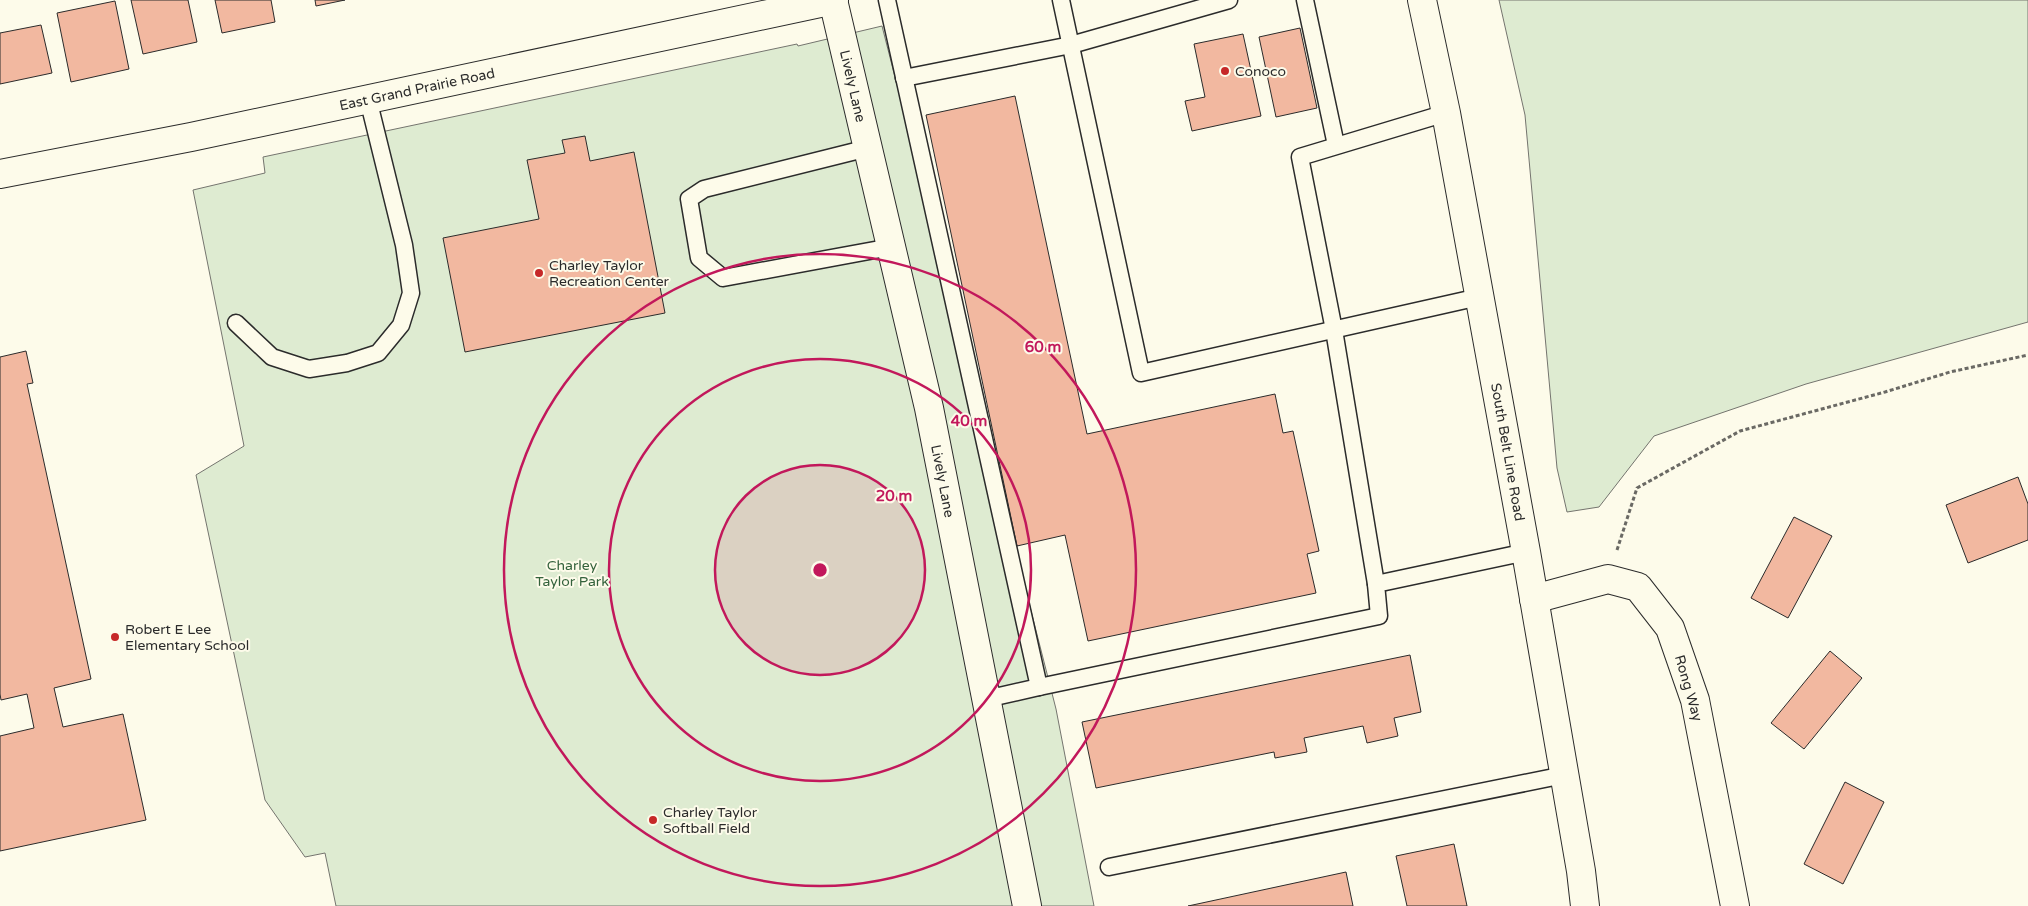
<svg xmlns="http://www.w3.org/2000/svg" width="2028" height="906" font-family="'Varela Round',sans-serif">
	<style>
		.green { fill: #deebd1; stroke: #74746e }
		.building { fill: #f2b8a0; stroke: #2b2b2b }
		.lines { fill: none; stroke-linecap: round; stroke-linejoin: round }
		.service-casing { stroke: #2b2b2b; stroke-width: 19 }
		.minor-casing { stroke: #2b2b2b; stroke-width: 30 }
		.tertiary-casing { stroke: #2b2b2b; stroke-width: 30 }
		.primary-casing { stroke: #2b2b2b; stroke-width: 30 }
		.path { stroke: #6a6964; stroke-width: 3; stroke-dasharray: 4 2.5; stroke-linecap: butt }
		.service { stroke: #fdfbea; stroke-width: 16 }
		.minor { stroke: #fdfbea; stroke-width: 28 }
		.tertiary { stroke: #fdfbea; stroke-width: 28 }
		.primary { stroke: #fdfbea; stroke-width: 28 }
		.ring { fill: none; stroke: #c2185b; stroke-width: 2.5 }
		.poi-dot { fill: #c62828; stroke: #fdfbea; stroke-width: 2 }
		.labels { text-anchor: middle; stroke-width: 4; stroke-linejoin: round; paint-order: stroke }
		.poi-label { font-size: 14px; fill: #2b2b2b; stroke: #fdfbea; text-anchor: start }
		.street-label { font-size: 14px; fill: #2b2b2b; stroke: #fdfbea }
		.park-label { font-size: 14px; fill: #34623c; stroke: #fdfbea }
		.centre { fill: #c2185b; stroke: #fdfbea; stroke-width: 2.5 }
		.ring-label { font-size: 15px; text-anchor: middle; font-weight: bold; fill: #c2185b; stroke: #fdfbea; stroke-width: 4; stroke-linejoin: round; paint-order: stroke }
	</style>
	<rect width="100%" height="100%" fill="#fdfbea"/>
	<!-- green -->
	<g class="green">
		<path d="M1499 0H2028V322L1806 384 1654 436 1599 507 1567 512 1557 468 1525 115Z"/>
		<path d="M882 26 1056 709 1094 906H336L325 853 305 857 265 800 196 475 244 446 193 190 265 173 263 157 797 44 798 46Z"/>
	</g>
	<!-- building -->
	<g class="building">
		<path d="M131 0H188L197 42 143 54Z"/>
		<path d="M215 0H271L275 22 222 33Z"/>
		<path d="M315 0H345L316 6Z"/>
		<path d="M115 1 129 69 71 82 57 13Z"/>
		<path d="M41 25 52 73 0 84V33Z"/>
		<path d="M1300 28 1317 108 1276 117 1259 37Z"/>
		<path d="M1243 34 1261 116 1192 131 1185 101 1205 97 1194 44Z"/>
		<path d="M1015 96 1087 434 1275 394 1283 433 1293 431 1319 551 1307 554 1316 593 1088 641 1065 535 1017 546 926 115Z"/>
		<path d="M585 136 590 161 634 152 665 313 465 352 443 238 539 219 527 160 565 153 562 140Z"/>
		<path d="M26 351 33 383 27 384 91 679 54 688 63 727 123 714 146 820 0 851V736L34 728 27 694 1 700 0 694V357Z"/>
		<path d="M2018 477 2028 504V540L1968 563 1946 505Z"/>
		<path d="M1794 517 1832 536 1788 618 1751 598Z"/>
		<path d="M1830 651 1862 678 1804 749 1771 723Z"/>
		<path d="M1410 655 1421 712 1394 718 1398 736 1367 743 1363 726 1304 738 1307 752 1275 758 1274 752 1096 788 1082 722Z"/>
		<path d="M1845 782 1884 802 1843 884 1804 864Z"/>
		<path d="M1454 844 1467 906H1407L1396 856Z"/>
		<path d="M1346 872 1353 906H1188Z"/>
	</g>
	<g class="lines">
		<!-- service casing -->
		<g class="service-casing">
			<g id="service">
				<path d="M887 0 1039 687 986 699"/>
				<path d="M1061 0 1141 373 1479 297"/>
				<path d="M1305 0 1336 145"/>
				<path d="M904 78 1071 45 1229 0"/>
				<path d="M868 148 704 189 689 199 699 258 723 278 891 247"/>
				<path d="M236 323 272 357 309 369 347 363 378 353 401 325 411 293 404 245 368 99"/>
				<path d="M1376 584 1334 330 1300 157 1446 113"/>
				<path d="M1039 687 1379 616 1376 584 1526 552"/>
				<path d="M1109 867 1564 775"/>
			</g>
		</g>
		<!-- minor casing -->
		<g class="minor-casing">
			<g id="minor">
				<path d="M833 0 929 408 1027 906"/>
				<path d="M1534 599 1608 579 1638 587 1670 628 1695 700 1735 906"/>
			</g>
		</g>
		<!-- tertiary casing -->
		<g class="tertiary-casing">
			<path id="tertiary" d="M0 174 191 137 834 0"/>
		</g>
		<!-- primary casing -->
		<g class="primary-casing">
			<path id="primary" d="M1422 0 1446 113 1526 552 1581 871 1585 906"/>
		</g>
		<!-- path -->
		<path class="path" d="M1617 550 1637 488 1740 431 1885 392 1950 372 2028 355"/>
		<!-- service -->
		<use href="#service" class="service"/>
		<!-- minor -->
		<use href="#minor" class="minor"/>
		<!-- tertiary -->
		<use href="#tertiary" class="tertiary"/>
		<!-- primary -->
		<use href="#primary" class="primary"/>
	</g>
	<!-- distance rings -->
	<circle cx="820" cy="570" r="105" fill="#c2185b" fill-opacity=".12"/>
	<g class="ring">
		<circle cx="820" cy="570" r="105"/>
		<circle cx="820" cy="570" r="211"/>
		<circle cx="820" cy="570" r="316"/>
	</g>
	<!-- markers -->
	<g class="poi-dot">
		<circle cx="1225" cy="71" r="5"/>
		<circle cx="539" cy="273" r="5"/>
		<circle cx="115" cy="637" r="5"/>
		<circle cx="653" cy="820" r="5"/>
	</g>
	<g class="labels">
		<!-- poi labels -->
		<g class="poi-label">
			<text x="1235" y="76">Conoco</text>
			<text x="549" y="270">Charley Taylor<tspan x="549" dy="16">Recreation Center</tspan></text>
			<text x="125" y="634">Robert E Lee<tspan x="125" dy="16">Elementary School</tspan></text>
			<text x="663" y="817">Charley Taylor<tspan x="663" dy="16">Softball Field</tspan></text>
		</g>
		<!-- street labels -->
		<g class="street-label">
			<text transform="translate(853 86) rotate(77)" y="5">Lively Lane</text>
			<text transform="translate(417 89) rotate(-12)" y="5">East Grand Prairie Road</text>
			<text transform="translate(1508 452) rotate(80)" y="5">South Belt Line Road</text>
			<text transform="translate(943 481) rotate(79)" y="5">Lively Lane</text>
			<text transform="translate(1689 688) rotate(74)" y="5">Rong Way</text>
		</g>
		<!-- park labels -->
		<g class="park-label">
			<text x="572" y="570">Charley<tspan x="572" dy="16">Taylor Park</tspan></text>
		</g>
	</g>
	<circle cx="820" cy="570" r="8" class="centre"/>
	<g class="ring-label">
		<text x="1043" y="352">60 m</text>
		<text x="969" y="426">40 m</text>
		<text x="894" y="501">20 m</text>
	</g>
</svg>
